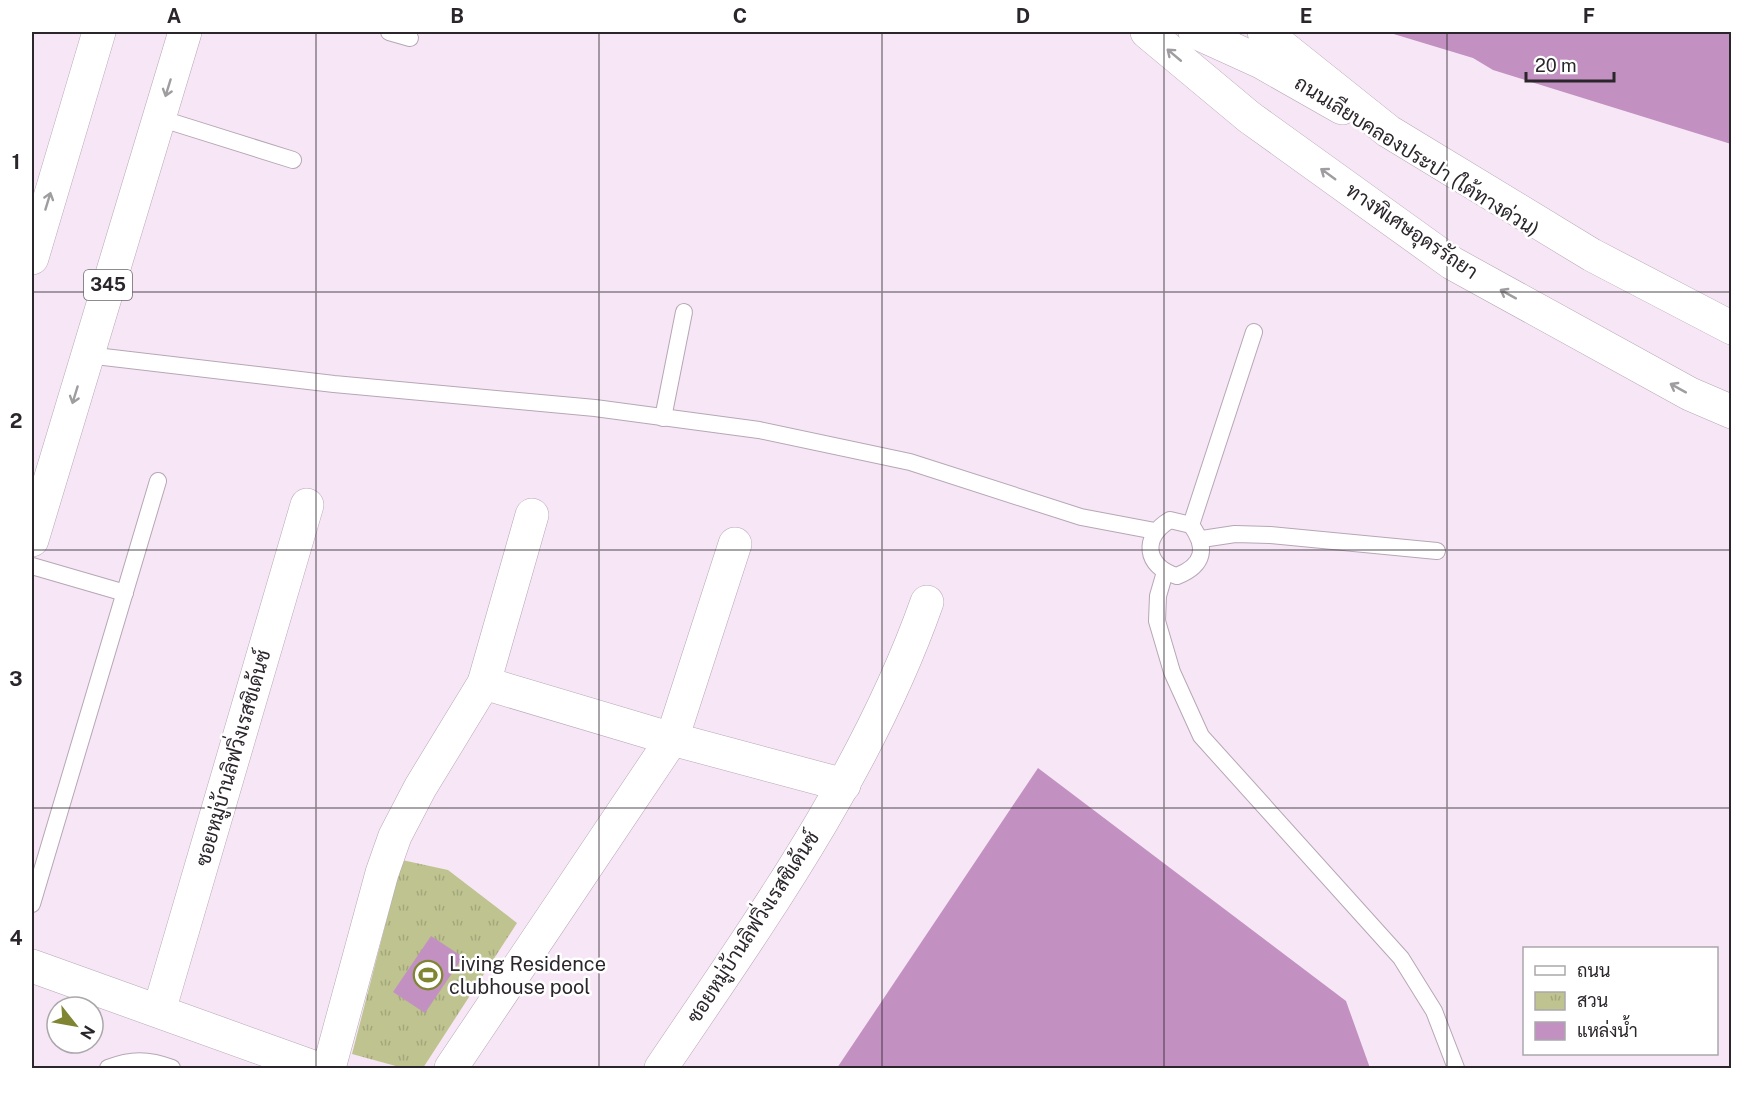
<svg xmlns="http://www.w3.org/2000/svg" width="1763" height="1100" font-family="'Public Sans',Sarabun,sans-serif">
	<style>
		.park { fill: url(#park-tufts) }
		.water { fill: #c291c1 }
		.lines { fill: none; stroke-linecap: round; stroke-linejoin: round }
		.service-casing { stroke: #b6a7b5; stroke-width: 18 }
		.minor-casing { stroke: #b6a7b5; stroke-width: 34 }
		.tertiary-casing { stroke: #b6a7b5; stroke-width: 34 }
		.primary-casing { stroke: #b6a7b5; stroke-width: 34 }
		.motorway-casing { stroke: #b6a7b5; stroke-width: 34 }
		.service { stroke: #fff; stroke-width: 16 }
		.minor { stroke: #fff; stroke-width: 33 }
		.tertiary { stroke: #fff; stroke-width: 33 }
		.primary { stroke: #fff; stroke-width: 33 }
		.motorway { stroke: #fff; stroke-width: 33 }
		.oneway { stroke: #a09da0 }
		.grid { fill: none; stroke: #2b262b; stroke-width: 1.5; stroke-opacity: 0.55 }
		.labels { text-anchor: middle; stroke-width: 5; stroke-linejoin: round; paint-order: stroke }
		.shield { fill: #fff; stroke: #6b676b; stroke-width: 1.5 }
		.shield-label { font-size: 18px; font-weight: bold; fill: #2b262b }
		.street-label { font-size: 20px; fill: #2b262b; stroke: #fff }
		.poi-label { font-size: 20px; fill: #2b262b; stroke: #fff; text-anchor: start }
		.neatline { fill: none; stroke: #2b262b; stroke-width: 2 }
		.grid-label { font-size: 20px; text-anchor: middle; font-weight: bold; fill: #2b262b }
	</style>
	<defs>
		<pattern id="park-tufts" width="24" height="20" patternUnits="userSpaceOnUse" patternTransform="scale(1.5)"><rect width="24" height="20" fill="#bec38f"/><path d="M3 7l-1-3M5 7V3M7 7l1-3M15 17l-1-3M17 17v-4M19 17l1-3" fill="none" stroke="#a3a77c"/></pattern>
	</defs>
	<rect width="100%" height="100%" fill="#f7e7f6"/>
	<!-- park -->
	<path class="park" d="M402 860 448 870 517 923 423 1068H403L352 1054Z"/>
	<!-- water -->
	<g class="water">
		<path d="M1387 32H1731V144L1493 70 1473 58Z"/>
		<path d="M1038 768 1346 1001 1370 1068H837Z"/>
		<path d="M431 936 463 957 425 1013 393 992Z"/>
	</g>
	<g class="lines">
		<!-- service casing -->
		<g class="service-casing">
			<g id="service">
				<path d="M389 32 410 38"/>
				<path d="M159 118 293 160"/>
				<path d="M87 355 334 384 595 408 759 430 910 462 1081 517 1155 531"/>
				<path d="M663 418 684 312"/>
				<path d="M1170 520 1191 525C1207 547 1205 565 1177 576 1145 567 1141 537 1170 520Z"/>
				<path d="M1191 525 1254 332"/>
				<path d="M1202 539 1235 534 1270 535 1437 551"/>
				<path d="M32 566 125 593"/>
				<path d="M1165 572 1158 596 1157 621 1172 672 1201 736 1401 958 1434 1011 1456 1068"/>
				<path d="M32 904 158 481"/>
				<path d="M108 1068C131 1059 148 1059 172 1068"/>
			</g>
		</g>
		<!-- minor casing -->
		<g class="minor-casing">
			<g id="minor">
				<path d="M484 683 672 739 844 785"/>
				<path d="M32 966 316 1068"/>
				<path d="M159 1011 307 505"/>
				<path d="M329 1068 382 873 395 836 420 788 484 683 532 515"/>
				<path d="M451 1068 672 739 735 544"/>
				<path d="M661 1068C761 920 867 772 927 602"/>
			</g>
		</g>
		<!-- tertiary casing -->
		<g class="tertiary-casing">
			<path id="tertiary" d="M1195 32 1261 62 1342 108"/>
		</g>
		<!-- primary casing -->
		<g class="primary-casing">
			<g id="primary">
				<path d="M32 258 99 32"/>
				<path d="M32 540 185 32"/>
			</g>
		</g>
		<!-- motorway casing -->
		<g class="motorway-casing">
			<g id="motorway">
				<path d="M1147 32 1249 117 1452 263 1690 394 1732 412"/>
				<path d="M1264 32 1388 131 1592 255 1732 328"/>
			</g>
		</g>
		<!-- service -->
		<use href="#service" class="service"/>
		<!-- minor -->
		<use href="#minor" class="minor"/>
		<!-- tertiary -->
		<use href="#tertiary" class="tertiary"/>
		<!-- primary -->
		<use href="#primary" class="primary"/>
		<!-- motorway -->
		<use href="#motorway" class="motorway"/>
	</g>
	<!-- one-way arrows -->
	<defs><path id="oneway-shaft" d="M-6 0H5M1.5-3L5.5 0L1.5 3" fill="none" stroke-width="1.6" stroke-linecap="round" stroke-linejoin="round" transform="scale(1.5)"/></defs>
	<g class="oneway">
		<use href="#oneway-shaft" transform="translate(1174 55) rotate(-140)"/>
		<use href="#oneway-shaft" transform="translate(168 88) rotate(107)"/>
		<use href="#oneway-shaft" transform="translate(1328 174) rotate(-144)"/>
		<use href="#oneway-shaft" transform="translate(48 201) rotate(-73)"/>
		<use href="#oneway-shaft" transform="translate(1508 294) rotate(-151)"/>
		<use href="#oneway-shaft" transform="translate(1678 388) rotate(-151)"/>
		<use href="#oneway-shaft" transform="translate(75 395) rotate(107)"/>
	</g>
	<!-- grid -->
	<path class="grid" d="M316 32V1068M599 32V1068M882 32V1068M1164 32V1068M1447 32V1068M32 292H1732M32 550H1732M32 808H1732"/>
	<!-- icons -->
	<defs>
		<g id="stadium-ring" transform="scale(1.5)"><circle r="9.5" fill="#fff" stroke="#7f8531" stroke-width="1.5"/><path d="M0-5a6.5 5 0 1 0 0 10a6.5 5 0 1 0 0-10ZM-3.5-1.8h7v3.6h-7Z" fill="#7f8531"/></g>
	</defs>
	<g fill-rule="evenodd">
		<use href="#stadium-ring" x="428" y="975"/>
	</g>
	<g class="labels">
		<!-- shield labels -->
		<rect class="shield" x="84" y="270" width="48" height="30" rx="4.5"/>
		<g class="shield-label">
			<text x="108" y="291">345</text>
		</g>
		<!-- street labels -->
		<g class="street-label">
			<text transform="translate(1417 156) rotate(32)" y="7">ถนนเลียบคลองประปา (ใต้ทางด่วน)</text>
			<text transform="translate(1412 231) rotate(34)" y="7">ทางพิเศษอุดรรัถยา</text>
			<text transform="translate(233 758) rotate(-74)" y="7">ซอยหมู่บ้านลิฟวิ่งเรสซิเด้นซ์</text>
			<text transform="translate(753 927) rotate(-57)" y="7">ซอยหมู่บ้านลิฟวิ่งเรสซิเด้นซ์</text>
		</g>
		<!-- poi labels -->
		<g class="poi-label">
			<text x="449" y="971">Living Residence<tspan x="449" dy="23">clubhouse pool</tspan></text>
		</g>
	</g>
	<!-- border -->
	<rect width="1763" height="1100" fill="none" stroke="#ffffff" stroke-width="66"/>
	<!-- legend -->
	<rect x="1523" y="947" width="195" height="108" fill="#ffffff" stroke="#aaa8aa" stroke-width="1.5"/>
	<rect x="1535" y="966" width="30" height="9" fill="#ffffff" stroke="#aaa8aa" stroke-width="1.5"/>
	<text x="1577" y="977" font-size="18" fill="#2b262b">ถนน</text>
	<rect x="1535" y="992" width="30" height="18" fill="url(#park-tufts)" stroke="#aaa8aa" stroke-width="1.5"/>
	<text x="1577" y="1007" font-size="18" fill="#2b262b">สวน</text>
	<rect x="1535" y="1022" width="30" height="18" fill="#c291c1" stroke="#aaa8aa" stroke-width="1.5"/>
	<text x="1577" y="1037" font-size="18" fill="#2b262b">แหล่งน้ำ</text>
	<!-- north arrow -->
	<g transform="translate(75 1025) rotate(121)"><circle r="28" fill="#ffffff" stroke="#aaa8aa" stroke-width="1.5"/>
	<path d="M0-4.5L10 22L0 15L-10 22Z" fill="#7f8531"/>
	<text y="-9" font-size="16" font-weight="bold" text-anchor="middle" fill="#2b262b">N</text>
	</g>
	<!-- scale -->
	<path d="M1526 72v9h88v-9" fill="none" stroke="#2b262b" stroke-width="3"/>
	<text x="1535" y="72" font-size="18" fill="#2b262b" stroke="#ffffff" stroke-width="4.5" paint-order="stroke">20 m</text>
	<rect x="33" y="33" width="1697" height="1034" class="neatline"/>
	<g class="grid-label">
		<text x="174" y="23">A</text>
		<text x="457" y="23">B</text>
		<text x="740" y="23">C</text>
		<text x="1023" y="23">D</text>
		<text x="1306" y="23">E</text>
		<text x="1589" y="23">F</text>
		<text x="16" y="169">1</text>
		<text x="16" y="428">2</text>
		<text x="16" y="686">3</text>
		<text x="16" y="945">4</text>
	</g>
</svg>
